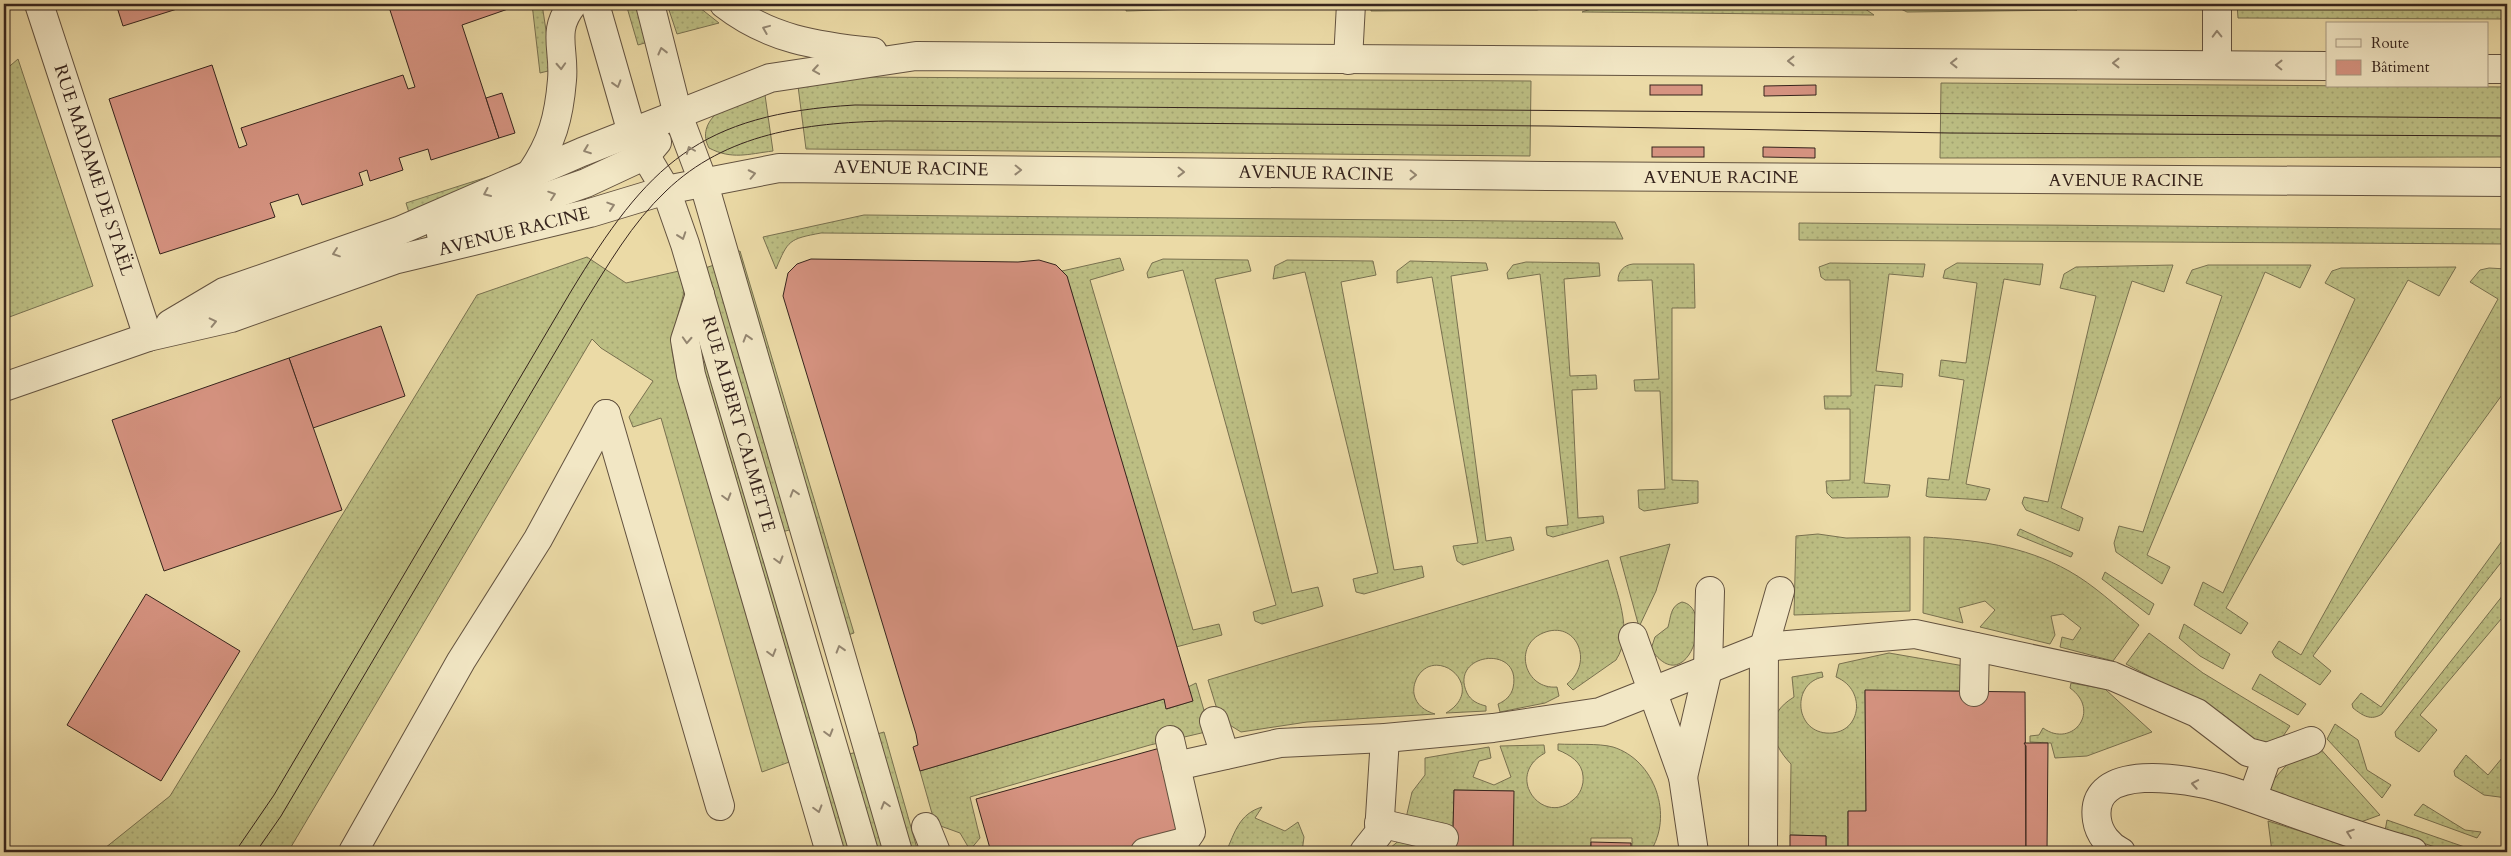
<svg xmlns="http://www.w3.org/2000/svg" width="2511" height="856" font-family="Cardo,serif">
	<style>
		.grass { fill: url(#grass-dots); stroke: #797150 }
		.green { fill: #bcbe83; stroke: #797150 }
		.building { fill: #d69381; stroke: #36241d }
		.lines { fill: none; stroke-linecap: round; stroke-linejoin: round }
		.minor-casing { stroke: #63523f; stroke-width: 30 }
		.minor { stroke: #f2e7c5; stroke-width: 28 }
		.tram { stroke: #36241d; stroke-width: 1 }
		.oneway { stroke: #948671 }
		.labels { text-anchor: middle; stroke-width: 5; stroke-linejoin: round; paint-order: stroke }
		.street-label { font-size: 18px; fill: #36241d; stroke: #f2e7c5 }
	</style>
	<defs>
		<pattern id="grass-dots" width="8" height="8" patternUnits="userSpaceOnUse" patternTransform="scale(1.25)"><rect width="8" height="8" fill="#bcbe83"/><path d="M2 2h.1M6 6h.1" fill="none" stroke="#a2a371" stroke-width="1.8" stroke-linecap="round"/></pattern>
	</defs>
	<rect width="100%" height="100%" fill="#ebdaa6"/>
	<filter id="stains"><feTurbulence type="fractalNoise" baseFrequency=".004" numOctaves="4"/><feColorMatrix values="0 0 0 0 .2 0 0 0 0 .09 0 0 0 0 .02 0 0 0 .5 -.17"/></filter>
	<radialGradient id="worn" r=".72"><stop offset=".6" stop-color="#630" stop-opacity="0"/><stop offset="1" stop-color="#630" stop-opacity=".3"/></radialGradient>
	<!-- grass -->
	<g class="grass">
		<path d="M532 4H542L552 70 540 73Z"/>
		<path d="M626 4H641L648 42 638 45Z"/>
		<path d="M667 4H695L719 23 677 34Z"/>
		<path d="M1127 4H1333L1337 5 1126 11Z"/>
		<path d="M1371 4H1559L1537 10 1371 11Z"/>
		<path d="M1606 4H1858L1874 15 1582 12Z"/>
		<path d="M2237 4H2507V19L2238 18Z"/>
		<path d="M18 59 93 286 4 319V71Z"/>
		<path d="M853 77 1531 81 1530 156 806 149 798 86Z"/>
		<path d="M1941 83 2507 87V157L1940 158Z"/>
		<path d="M765 95 773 151C748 154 732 160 709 148 702 135 706 123 717 113Z"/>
		<path d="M506 171 410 216 406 203Z"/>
		<path d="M864 215 1615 222 1623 239 821 233C789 239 788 240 776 269L763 237Z"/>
		<path d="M1799 223 2507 229V244L1799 240Z"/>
		<path d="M740 251 854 633 848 635 734 253Z"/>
		<path d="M587 257 626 283 679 271 684 292 673 335 672 350 675 368 792 761 762 772 661 418 633 427 629 417 653 381 601 348 592 339 288 852H100L170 796 477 295Z"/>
		<path d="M1120 258 1124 270 1090 280 1193 630 1219 624 1222 635 1176 647 1069 284 1062 271Z"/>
		<path d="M1163 259 1248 260 1251 271 1215 279 1292 593 1318 587 1323 606 1262 624 1255 621 1253 612 1276 605 1183 270 1148 278 1147 273 1152 263Z"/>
		<path d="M1287 260 1373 261 1376 275 1341 282 1394 570 1422 566 1424 577 1364 594 1356 592 1353 579 1378 573 1305 272 1273 279 1275 266Z"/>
		<path d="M1410 261 1486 263 1488 270 1451 276 1486 541 1511 537 1514 550 1463 565 1457 561 1453 546 1478 543 1432 277 1397 283V271Z"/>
		<path d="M1526 262 1599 263 1600 276 1564 279 1570 376 1596 375 1597 389 1572 390 1578 518 1603 516 1604 523 1553 537 1547 535 1546 527 1568 525 1540 274 1508 279 1507 273 1513 265Z"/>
		<path d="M1830 263 1925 264 1923 277 1889 274 1876 371 1903 374 1902 387 1875 385 1864 483 1890 485 1888 497 1832 498 1827 493 1826 481 1850 480V409H1825L1824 396H1851L1850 280H1825L1821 277 1819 267Z"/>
		<path d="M1957 263 2043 264 2040 285 2004 279 1966 484 1990 489 1986 500 1929 497 1926 496 1928 478 1949 480 1964 380 1939 376 1941 360 1966 363 1977 283 1943 278 1945 270Z"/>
		<path d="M717 264 793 529 778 533 702 269Z"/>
		<path d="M1633 264H1694L1695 308H1672V480L1698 481V503L1644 511 1639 508 1638 490 1665 489 1660 391H1635L1634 380 1659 379 1652 280 1618 281C1618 271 1624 265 1633 264Z"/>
		<path d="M2173 265 2164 292 2132 281 2061 508 2083 518 2079 531 2026 510 2022 503 2024 497 2048 502 2096 296 2060 288 2064 274 2076 267Z"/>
		<path d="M2208 265H2311L2300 288 2265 272 2147 555 2170 567 2162 584 2116 552 2114 543 2119 526 2143 532 2222 296 2186 283 2192 270Z"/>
		<path d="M2456 267 2439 296 2408 280 2226 608 2248 623 2241 634 2194 605 2203 582 2223 593 2355 299 2325 283 2332 271 2341 268Z"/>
		<path d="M2489 268 2507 269V388L2313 656 2331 671 2320 685 2275 657 2272 652 2279 641 2301 655 2498 299 2470 282 2480 270Z"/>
		<path d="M708 361 854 852H843L698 364Z"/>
		<path d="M2020 529 2073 553 2071 557 2017 535Z"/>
		<path d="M1818 534 1846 538 1910 537V611L1794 615 1796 536Z"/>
		<path d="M2507 534V555L2382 714C2371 721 2363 716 2353 708L2352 704 2361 693 2381 707Z"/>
		<path d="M1924 537C1975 540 2023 545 2069 571 2094 585 2116 606 2139 625L2113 661 2060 647 2062 637 2073 640 2081 628 2063 614 2051 616 2055 635 2050 644 1980 627 1995 610 1985 601 1959 608 1963 623 1923 613Z"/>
		<path d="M1670 544 1656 591 1639 627 1620 557Z"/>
		<path d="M1608 560C1615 590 1635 631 1616 660L1573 690 1567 684C1595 662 1576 619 1543 633 1512 646 1525 690 1557 687L1559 696 1545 703 1500 712 1498 704C1505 701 1511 696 1513 688 1523 643 1448 653 1467 693 1471 701 1478 704 1486 706V711L1446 713C1488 688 1438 645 1418 676 1415 681 1413 687 1414 694 1416 705 1425 711 1435 714L1307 722 1241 732 1220 719 1208 680Z"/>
		<path d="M2105 572 2154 604 2149 615 2102 579Z"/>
		<path d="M2507 590V612L2420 715 2437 730 2419 752 2396 737 2395 732Z"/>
		<path d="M1682 602C1716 608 1687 702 1651 649L1655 637 1668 627C1671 617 1670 606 1682 602Z"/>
		<path d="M2184 624 2230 654 2223 669 2200 656 2179 638Z"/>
		<path d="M2149 633 2203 673 2290 726 2279 742 2258 744 2226 721 2225 716 2126 664Z"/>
		<path d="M1889 653 1970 667V691H1865L1866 811 1848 812V852H1826V836L1790 835 1791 764C1769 741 1764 715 1794 697L1792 677 1822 672 1823 677C1792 683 1794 730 1826 733 1861 736 1868 690 1836 677L1839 664Z"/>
		<path d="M2260 674 2306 704 2298 715 2252 689Z"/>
		<path d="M1196 683 1210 731 1150 745 970 797 980 838 970 850 960 833 935 824 920 771 1164 699 1167 709 1192 701 1188 687Z"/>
		<path d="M2071 683 2105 689 2152 732 2087 756 2055 758 2051 743 2030 742V736L2039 735 2043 728C2072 749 2102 711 2070 688Z"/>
		<path d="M2335 724 2358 740 2367 770 2391 785 2382 798 2327 739Z"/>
		<path d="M884 732 918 852H913L910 846 877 734Z"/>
		<path d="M1558 744C1574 745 1598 743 1613 747 1655 760 1674 816 1650 852H1632V838H1591L1590 852H1513V791L1454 790 1453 830 1406 818 1412 792 1425 775V758L1489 747 1491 758 1479 761 1473 777 1494 785 1511 777 1500 746 1544 745 1545 753C1503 776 1543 827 1573 800 1580 795 1584 785 1583 776 1582 762 1570 755 1558 750Z"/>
		<path d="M2317 745 2380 815 2358 823 2308 806 2266 788 2293 758Z"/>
		<path d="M861 751 890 852H873L845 755Z"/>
		<path d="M2507 752V798L2484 795 2455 776 2454 771 2466 755 2488 775Z"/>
		<path d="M2423 804 2465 830 2481 832 2477 838 2414 815Z"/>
		<path d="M1262 807 1255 818 1285 831 1298 822 1304 837 1302 852H1226C1235 832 1239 814 1262 807Z"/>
		<path d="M2387 820 2479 852H2451L2385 831Z"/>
		<path d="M2268 821 2367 852H2272Z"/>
		<path d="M1401 839 1421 851 1443 850 1453 852H1391L1390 848Z"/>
	</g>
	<!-- green -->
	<path class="green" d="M1891 4H2030L2077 10 1907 12Z"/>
	<!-- building -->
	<g class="building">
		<path d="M116 4H175L177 9 123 26Z"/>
		<path d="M388 4H506L508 9 462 25 499 138 431 160 428 149 399 158 403 170 370 181 367 170 359 173 363 185 302 205 298 194 270 203 275 217 160 254 109 99 212 65 239 148 247 145 241 128 403 75 408 89 415 87Z"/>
		<rect x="1650" y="85" width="52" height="10"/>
		<path d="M1816 85V95L1764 96V86Z"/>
		<path d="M502 93 515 133 499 138 486 98Z"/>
		<rect x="1652" y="147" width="52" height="10"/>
		<path d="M1763 147 1815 148V158L1763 157Z"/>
		<path d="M811 259 1018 262 1039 260 1056 265 1067 276 1193 701 1166 709 1164 699 920 771 913 747 918 745 916 734 783 296 788 273 797 264Z"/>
		<path d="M381 326 405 396 313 428 289 358Z"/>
		<path d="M289 358 342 510 164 571 112 420Z"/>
		<path d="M146 594 240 651 161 781 67 725Z"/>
		<path d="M1865 690 2025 692 2026 852H1848V811H1866Z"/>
		<path d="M2024 743H2048L2047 852H2026V746Z"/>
		<path d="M1160 748 1184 832 1113 852H991L976 799Z"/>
		<path d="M1454 790 1514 791 1513 852H1453L1443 850 1453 830Z"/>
		<path d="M1790 835 1826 836V852H1790Z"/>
		<path d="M1591 842 1631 843V852H1591Z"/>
	</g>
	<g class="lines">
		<!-- minor casing -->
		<g class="minor-casing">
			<g id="minor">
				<path d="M39 4 148 337"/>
				<path d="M595 4 632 133 666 190 685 244 864 852"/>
				<path d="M650 4 678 115 704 184 898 852"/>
				<path d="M724 4C769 39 816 46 873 52"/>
				<path d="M2217 4V64"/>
				<path d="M1348 60 1351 4"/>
				<path d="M2487 69H2507"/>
				<path d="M531 173C552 143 559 117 562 80 565 49 551 31 573 4"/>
				<path d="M441 234 586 183 646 155 657 142"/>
				<path d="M700 294 685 340 691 375 830 852"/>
				<path d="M170 324 224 292 399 231 582 152 770 78 916 56 2327 66"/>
				<path d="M4 387 148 337 231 318 394 260 590 213 666 190 779 168 1547 176 2507 182"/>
				<path d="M606 414 720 806"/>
				<path d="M1633 637 1683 777 1694 852"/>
				<path d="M1974 692 1975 647"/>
				<path d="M1214 721 1225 755"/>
				<path d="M1170 740 1176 766"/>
				<path d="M1683 777 1708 669 1710 591"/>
				<path d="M2257 785 2267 757"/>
				<path d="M1379 823 1444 838"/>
				<path d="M926 827 936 852"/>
				<path d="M353 852 461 661 538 539 606 414"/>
				<path d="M1145 852 1184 842 1191 832 1176 766 1280 743 1385 738 1493 728 1600 712 1764 647 1915 634 2112 676 2197 713 2248 752 2267 757 2311 741"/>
				<path d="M1364 852 1379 833 1385 738"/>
				<path d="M1763 852 1764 647 1780 591"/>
				<path d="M2121 852C2109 846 2099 834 2097 820 2088 760 2189 779 2221 788 2254 798 2286 811 2319 822 2350 833 2381 843 2413 852"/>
			</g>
		</g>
		<!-- minor -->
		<use href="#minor" class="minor"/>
		<!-- tram -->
		<g class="tram">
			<path d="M235 852 274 795 570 293C648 164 699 114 855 105L2507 118"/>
			<path d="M256 852 281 816 583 305C608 265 632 223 666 191 726 133 806 123 886 121L1548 126 1950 133 2507 136"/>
		</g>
	</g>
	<!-- one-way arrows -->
	<defs><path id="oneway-chevron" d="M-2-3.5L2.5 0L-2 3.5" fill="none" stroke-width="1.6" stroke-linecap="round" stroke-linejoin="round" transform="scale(1.25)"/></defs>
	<g class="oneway">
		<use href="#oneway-chevron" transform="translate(766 29) rotate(-158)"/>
		<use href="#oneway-chevron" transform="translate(2217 34) rotate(-91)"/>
		<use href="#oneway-chevron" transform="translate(662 51) rotate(-104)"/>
		<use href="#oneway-chevron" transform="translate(1791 61) rotate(-180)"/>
		<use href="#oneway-chevron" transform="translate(1954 63) rotate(-180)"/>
		<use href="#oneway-chevron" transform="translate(2116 63) rotate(-180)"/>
		<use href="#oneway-chevron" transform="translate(2279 65) rotate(-179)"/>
		<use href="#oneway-chevron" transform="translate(561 66) rotate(87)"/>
		<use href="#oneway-chevron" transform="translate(816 70) rotate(171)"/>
		<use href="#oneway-chevron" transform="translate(617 84) rotate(73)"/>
		<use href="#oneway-chevron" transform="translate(587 150) rotate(159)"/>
		<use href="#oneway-chevron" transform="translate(690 150) rotate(-111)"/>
		<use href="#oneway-chevron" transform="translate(1018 170) rotate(1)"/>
		<use href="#oneway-chevron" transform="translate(1181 172) rotate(1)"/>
		<use href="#oneway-chevron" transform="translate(752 174) rotate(-12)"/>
		<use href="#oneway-chevron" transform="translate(1413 175) rotate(1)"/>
		<use href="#oneway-chevron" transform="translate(487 193) rotate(156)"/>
		<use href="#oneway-chevron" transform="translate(552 195) rotate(-19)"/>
		<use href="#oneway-chevron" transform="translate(611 206) rotate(-18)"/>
		<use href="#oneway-chevron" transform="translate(682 236) rotate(71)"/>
		<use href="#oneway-chevron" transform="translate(336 253) rotate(161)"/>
		<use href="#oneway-chevron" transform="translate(213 322) rotate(-13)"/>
		<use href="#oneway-chevron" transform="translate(747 338) rotate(-107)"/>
		<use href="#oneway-chevron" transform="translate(687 340) rotate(93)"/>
		<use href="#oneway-chevron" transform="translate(794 493) rotate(-107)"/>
		<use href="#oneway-chevron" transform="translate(727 497) rotate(74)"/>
		<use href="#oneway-chevron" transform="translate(779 560) rotate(74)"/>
		<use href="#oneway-chevron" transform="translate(840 649) rotate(-107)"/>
		<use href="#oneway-chevron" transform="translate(772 653) rotate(74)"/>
		<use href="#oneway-chevron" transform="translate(829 733) rotate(74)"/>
		<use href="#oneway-chevron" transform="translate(2195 784) rotate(-170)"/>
		<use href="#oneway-chevron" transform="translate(885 805) rotate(-106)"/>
		<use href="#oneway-chevron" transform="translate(818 809) rotate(74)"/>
		<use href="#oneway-chevron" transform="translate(2350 833) rotate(-161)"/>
	</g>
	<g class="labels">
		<!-- street labels -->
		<g class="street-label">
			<text transform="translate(911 168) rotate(1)" y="6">AVENUE RACINE</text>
			<text transform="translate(94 170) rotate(72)" y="6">RUE MADAME DE STAËL</text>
			<text transform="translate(1316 173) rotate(1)" y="6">AVENUE RACINE</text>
			<text x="1721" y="183">AVENUE RACINE</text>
			<text x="2126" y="186">AVENUE RACINE</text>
			<text transform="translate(514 231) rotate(-14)" y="6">AVENUE RACINE</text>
			<text transform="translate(739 424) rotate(74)" y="6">RUE ALBERT CALMETTE</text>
		</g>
	</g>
	<!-- margin -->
	<rect width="2511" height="856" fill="none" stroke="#ebdaa6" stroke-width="20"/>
	<rect x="5" y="5" width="2501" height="846" fill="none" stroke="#36241d" stroke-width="2.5"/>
	<rect x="10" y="10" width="2491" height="836" fill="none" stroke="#36241d"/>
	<!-- legend -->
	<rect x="2326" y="22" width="162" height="65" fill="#f2e7c5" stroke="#a79982"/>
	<rect x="2336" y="39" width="25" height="8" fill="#f2e7c5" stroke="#a79982"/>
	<text x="2371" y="48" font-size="15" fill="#36241d">Route</text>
	<rect x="2336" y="60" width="25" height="15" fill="#d69381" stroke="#a79982"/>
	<text x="2371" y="72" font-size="15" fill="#36241d">Bâtiment</text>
	<rect width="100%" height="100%" filter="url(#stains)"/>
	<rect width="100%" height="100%" fill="url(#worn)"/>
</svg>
